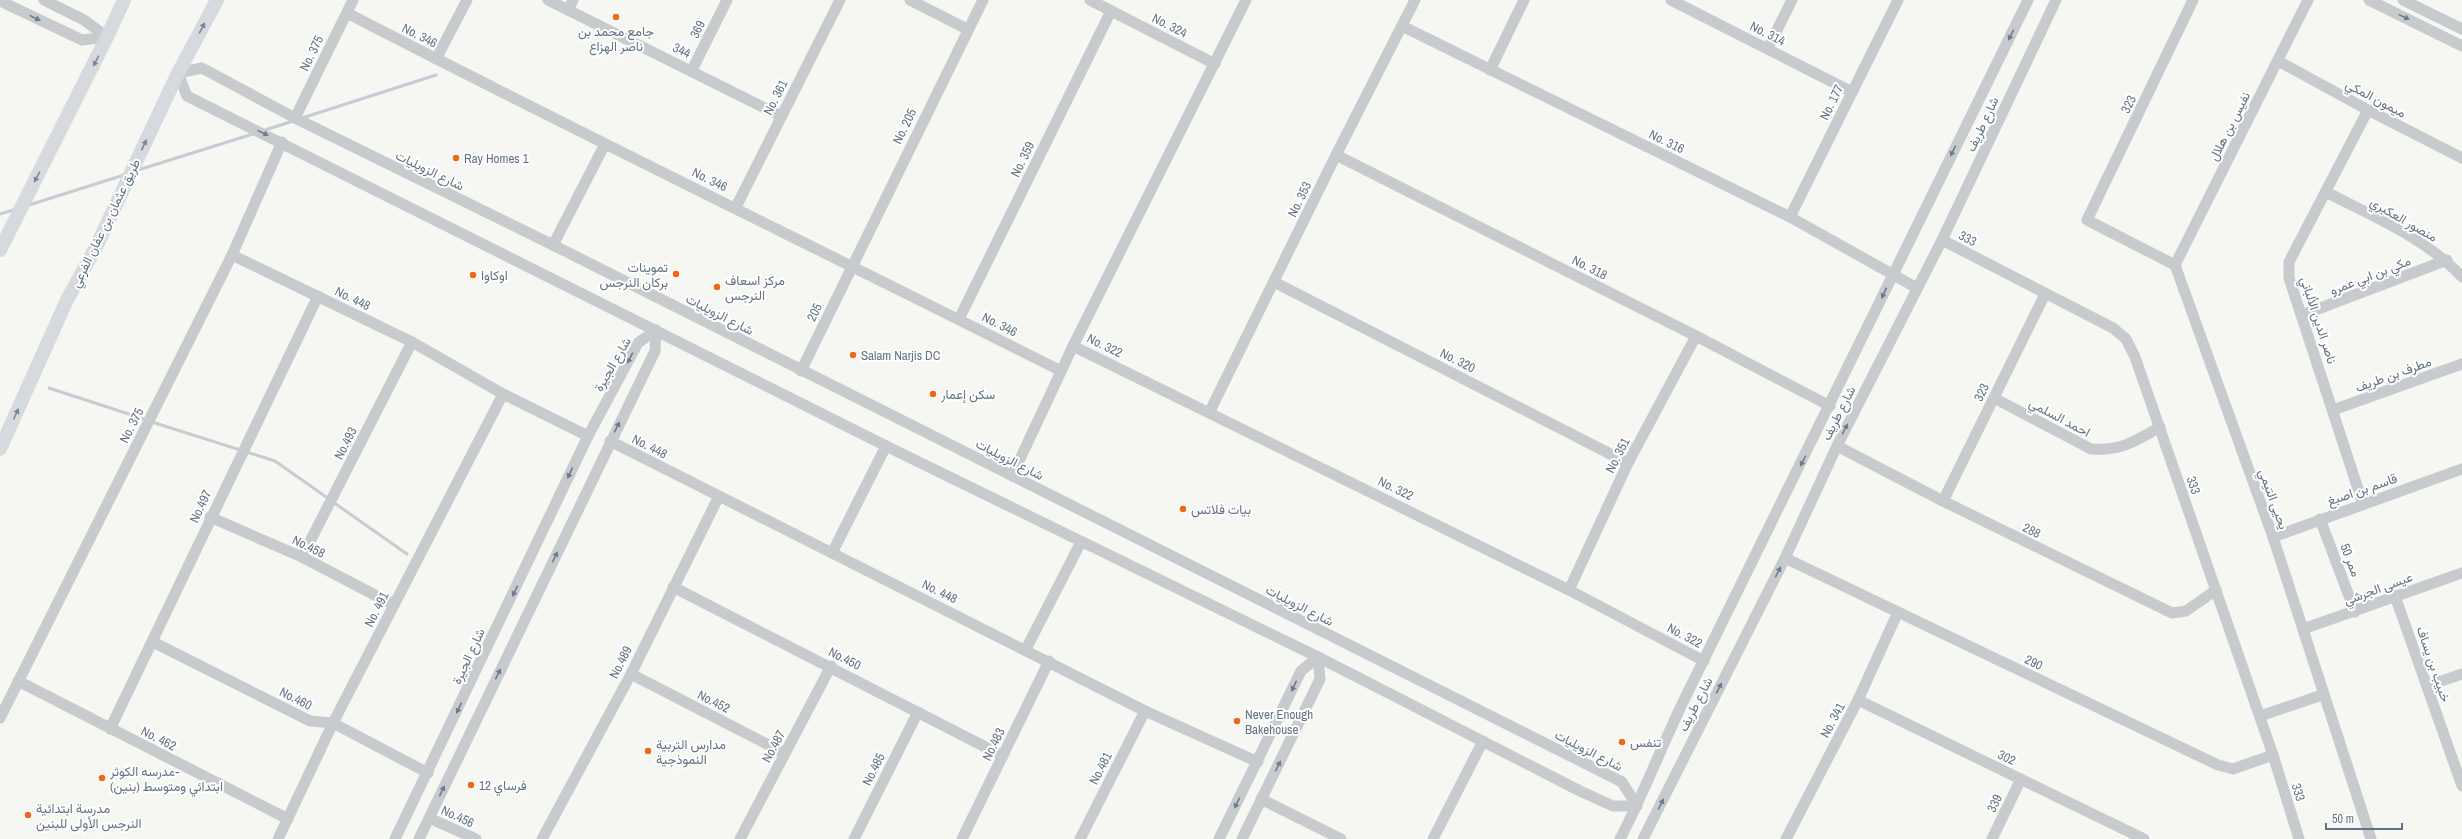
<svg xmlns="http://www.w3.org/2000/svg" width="2462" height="839" font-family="'Archivo Narrow',Vazirmatn,sans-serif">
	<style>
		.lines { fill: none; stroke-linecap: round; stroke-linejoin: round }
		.stream { stroke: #c5cdd3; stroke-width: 3 }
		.minor { stroke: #c8cbce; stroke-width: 11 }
		.major { stroke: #d6dadf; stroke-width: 14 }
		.oneway { fill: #6d7b8d }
		.oneway2 { fill: #7a8798 }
		.poi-dot { fill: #f16718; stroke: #fff; stroke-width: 1.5 }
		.labels { text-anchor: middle; stroke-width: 4; stroke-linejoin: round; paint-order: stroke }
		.street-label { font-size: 13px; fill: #637286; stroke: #fff }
		.poi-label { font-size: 13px; fill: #637286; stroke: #fff; text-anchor: start }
	</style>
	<rect width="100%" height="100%" fill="#f6f6f2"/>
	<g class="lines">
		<!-- stream -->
		<g class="stream">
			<path d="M302 118 436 75"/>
			<path d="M262 131 293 121"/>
			<path d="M138 170 253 134"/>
			<path d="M29 205 124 175"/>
			<path d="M0 214 16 209"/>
			<path d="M49 388 147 420"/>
			<path d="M152 422 275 461 329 499"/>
			<path d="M333 502 407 554"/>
		</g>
		<!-- minor -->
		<g class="minor">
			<path d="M44 0 84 20 107 37"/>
			<path d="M548 0 781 116"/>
			<path d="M910 0 967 29"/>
			<path d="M1090 0 1215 64"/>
			<path d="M1671 0 1852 92"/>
			<path d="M2193 0 2087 220 2175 265 2273 537 2371 839"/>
			<path d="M2369 0 2462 46"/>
			<path d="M2403 0 2462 29"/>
			<path d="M0 1 82 40 107 37"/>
			<path d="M568 10 573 0"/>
			<path d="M347 13C583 135 823 251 1061 371"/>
			<path d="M1402 26 1790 217 1917 288"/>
			<path d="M1768 48 1792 0"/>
			<path d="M436 59 467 0"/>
			<path d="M2278 61 2368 110 2462 158"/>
			<path d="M202 68 295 118 553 245 1622 782 1637 806H1613L1580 791 1318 657 886 446 187 96 178 73Z"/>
			<path d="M692 70 727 0"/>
			<path d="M1490 70 1524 0"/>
			<path d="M295 118 353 0"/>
			<path d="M1336 155 1696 336 1830 406"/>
			<path d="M2326 192C2372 216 2426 238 2462 277"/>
			<path d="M736 207 840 0"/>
			<path d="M1790 217 1898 0"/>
			<path d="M1942 240 2113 328 2126 339 2135 357 2273 755 2299 839"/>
			<path d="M553 245 605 144"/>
			<path d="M232 255 412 342 503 394 588 436"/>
			<path d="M2175 265 2308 0"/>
			<path d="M1274 282 1628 463"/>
			<path d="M2302 315 2447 260"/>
			<path d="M959 319 1111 11"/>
			<path d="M1073 346 1569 590 1704 661"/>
			<path d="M801 371 983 0"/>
			<path d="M1994 398 2091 449C2121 451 2134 442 2160 427"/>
			<path d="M2333 410 2462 364"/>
			<path d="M1210 411 1336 155 1415 0"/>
			<path d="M610 441 1145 711 1258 762"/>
			<path d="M1837 446 1943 501 2172 613 2186 611 2216 590"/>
			<path d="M1012 476 1073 346 1246 0"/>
			<path d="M1943 501 2045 294"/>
			<path d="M2363 504 2289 278V262L2368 110"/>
			<path d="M210 517 302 557 394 605"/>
			<path d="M2320 519 2355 612"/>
			<path d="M2273 537 2462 469"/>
			<path d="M832 553 886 446"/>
			<path d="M302 557 412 342"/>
			<path d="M1785 558 2218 765 2233 769 2273 755"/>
			<path d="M673 587 1003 756"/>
			<path d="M1569 590 1628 463 1696 336"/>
			<path d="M2395 596 2462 786"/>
			<path d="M2303 629 2462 573"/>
			<path d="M153 642 310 721 333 723 428 773"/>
			<path d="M1026 649 1081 542"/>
			<path d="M631 674 784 753"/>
			<path d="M18 681 288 819"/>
			<path d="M2427 686 2462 674"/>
			<path d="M1858 700 2144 839"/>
			<path d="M2260 716 2322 695"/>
			<path d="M0 718 232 255 282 142"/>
			<path d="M110 729 318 296"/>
			<path d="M1261 799 1341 839"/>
			<path d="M429 818 476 839"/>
			<path d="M278 839 333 723 503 394"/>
			<path d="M395 839 588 436 638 343 656 330"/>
			<path d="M419 839 655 351 656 330"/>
			<path d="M542 839 631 674 719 496"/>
			<path d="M740 839 831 666"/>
			<path d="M854 839 918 712"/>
			<path d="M962 839 1049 661"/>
			<path d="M1080 839 1145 711"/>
			<path d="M1219 839 1301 671 1318 657"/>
			<path d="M1242 839 1320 679 1318 657"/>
			<path d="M1433 839 1483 741"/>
			<path d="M1620 839C1644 793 1662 745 1685 698 1800 466 1913 233 2028 0"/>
			<path d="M1643 839 1785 558 1837 446 1942 240 2056 0"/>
			<path d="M1786 839 1858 700 1898 612"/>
			<path d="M1992 839 2021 779"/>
		</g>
		<!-- major -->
		<g class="major">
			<path d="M0 250 107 37 124 0"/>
			<path d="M0 449 67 300 96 247 178 73 217 0"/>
		</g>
	</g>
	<!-- one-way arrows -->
	<defs><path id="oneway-solid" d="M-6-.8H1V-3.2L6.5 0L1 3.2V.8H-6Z"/></defs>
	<g class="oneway">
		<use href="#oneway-solid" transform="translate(2404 17) rotate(26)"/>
		<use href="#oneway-solid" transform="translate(35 18) rotate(26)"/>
		<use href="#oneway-solid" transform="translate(2011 35) rotate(116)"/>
		<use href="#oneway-solid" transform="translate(263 133) rotate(26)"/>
		<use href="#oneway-solid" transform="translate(1953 151) rotate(116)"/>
		<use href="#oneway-solid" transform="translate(1884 293) rotate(115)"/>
		<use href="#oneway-solid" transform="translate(630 358) rotate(118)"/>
		<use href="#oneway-solid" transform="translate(617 427) rotate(-64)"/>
		<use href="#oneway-solid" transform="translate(1845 429) rotate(-63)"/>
		<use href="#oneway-solid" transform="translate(1803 461) rotate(117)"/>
		<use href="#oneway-solid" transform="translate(570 473) rotate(115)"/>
		<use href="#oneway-solid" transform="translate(555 557) rotate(-64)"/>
		<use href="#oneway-solid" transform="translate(1778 572) rotate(-63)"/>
		<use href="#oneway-solid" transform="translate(515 591) rotate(115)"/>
		<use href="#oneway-solid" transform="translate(498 674) rotate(-64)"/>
		<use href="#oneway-solid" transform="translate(1294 686) rotate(115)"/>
		<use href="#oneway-solid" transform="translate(1719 688) rotate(-63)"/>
		<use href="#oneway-solid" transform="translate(459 708) rotate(115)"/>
		<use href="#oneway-solid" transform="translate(1278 766) rotate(-64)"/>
		<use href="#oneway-solid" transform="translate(442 791) rotate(-64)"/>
		<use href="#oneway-solid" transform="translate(1237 803) rotate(117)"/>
		<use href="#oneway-solid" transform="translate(1661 804) rotate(-63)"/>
	</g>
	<g class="oneway2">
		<use href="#oneway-solid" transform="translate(202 28) rotate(-62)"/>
		<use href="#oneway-solid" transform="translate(96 61) rotate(117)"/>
		<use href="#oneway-solid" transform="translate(144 145) rotate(-65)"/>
		<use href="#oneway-solid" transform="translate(37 177) rotate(117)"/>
		<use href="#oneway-solid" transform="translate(16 414) rotate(-66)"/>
	</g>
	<!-- markers -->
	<g class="poi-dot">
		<circle cx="616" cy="17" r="4"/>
		<circle cx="456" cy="158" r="4"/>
		<circle cx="676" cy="274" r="4"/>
		<circle cx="473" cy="275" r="4"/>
		<circle cx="717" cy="287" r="4"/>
		<circle cx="853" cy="355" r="4"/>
		<circle cx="933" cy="394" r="4"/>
		<circle cx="1183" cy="509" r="4"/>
		<circle cx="1237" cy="721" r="4"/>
		<circle cx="1622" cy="742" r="4"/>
		<circle cx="648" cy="751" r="4"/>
		<circle cx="102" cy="778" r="4"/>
		<circle cx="471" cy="785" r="4"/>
		<circle cx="28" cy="815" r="4"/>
	</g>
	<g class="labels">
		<!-- street labels -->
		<g class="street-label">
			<text transform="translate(1170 25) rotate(27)" y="5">No. 324</text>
			<text transform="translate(697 29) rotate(-63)" y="5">369</text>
			<text transform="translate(1768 33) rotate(27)" y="5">No. 314</text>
			<text transform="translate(420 35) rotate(27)" y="5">No. 346</text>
			<text transform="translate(682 50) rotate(26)" y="5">344</text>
			<text transform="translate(311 53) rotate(-64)" y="5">No. 375</text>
			<text transform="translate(775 97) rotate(-63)" y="5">No. 361</text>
			<text transform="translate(2376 98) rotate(28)" y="5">ميمون المكي</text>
			<text transform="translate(1831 102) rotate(-64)" y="5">No. 177</text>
			<text transform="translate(2128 104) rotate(-64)" y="5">323</text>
			<text transform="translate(1982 124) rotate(-65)" y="5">شارع طريف</text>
			<text transform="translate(904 126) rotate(-64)" y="5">No. 205</text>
			<text transform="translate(2229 126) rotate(-63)" y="5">نفيس بن هلال</text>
			<text transform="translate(1667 141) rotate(26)" y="5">No. 316</text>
			<text transform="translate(1022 159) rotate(-64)" y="5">No. 359</text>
			<text transform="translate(430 170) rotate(26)" y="5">شارع الزويليات</text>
			<text transform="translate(710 179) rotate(26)" y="5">No. 346</text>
			<text transform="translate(1299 199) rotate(-64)" y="5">No. 353</text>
			<text transform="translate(2404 219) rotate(30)" y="5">منصور العكبري</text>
			<text transform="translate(105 223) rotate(-64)" y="5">طريق عثمان بن عفان الفرعي</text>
			<text transform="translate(1968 238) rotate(28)" y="5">333</text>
			<text transform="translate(1590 267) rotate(27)" y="5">No. 318</text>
			<text transform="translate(2370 275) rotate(-21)" y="5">مكي بن ابي عمرو</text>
			<text transform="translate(353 298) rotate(26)" y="5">No. 448</text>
			<text transform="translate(814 312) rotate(-64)" y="5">205</text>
			<text transform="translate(720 314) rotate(27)" y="5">شارع الزويليات</text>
			<text transform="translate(2319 320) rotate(72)" y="5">ناصر الدين الألباني</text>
			<text transform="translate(1000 324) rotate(27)" y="5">No. 346</text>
			<text transform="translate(1105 345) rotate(26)" y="5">No. 322</text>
			<text transform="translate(1458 360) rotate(27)" y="5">No. 320</text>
			<text transform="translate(612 364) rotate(-60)" y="5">شارع الجيرة</text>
			<text transform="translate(2393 374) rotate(-20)" y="5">مطرف بن طريف</text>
			<text transform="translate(1981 392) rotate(-64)" y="5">323</text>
			<text transform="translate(1838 413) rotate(-63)" y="5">شارع طريف</text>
			<text transform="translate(2060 417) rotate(28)" y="5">احمد السلمي</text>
			<text transform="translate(131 425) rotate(-63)" y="5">No. 375</text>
			<text transform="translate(345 443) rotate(-63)" y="5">No.493</text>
			<text transform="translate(650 446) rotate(27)" y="5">No. 448</text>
			<text transform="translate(1617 455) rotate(-63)" y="5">No. 351</text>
			<text transform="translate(1010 459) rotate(27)" y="5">شارع الزويليات</text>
			<text transform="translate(2194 485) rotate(71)" y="5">333</text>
			<text transform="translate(1396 488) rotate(26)" y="5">No. 322</text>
			<text transform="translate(2362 489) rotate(-19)" y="5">قاسم بن اصبغ</text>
			<text transform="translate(2274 499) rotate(70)" y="5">يحيى التيمي</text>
			<text transform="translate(200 506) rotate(-65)" y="5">No.497</text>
			<text transform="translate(2032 530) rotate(26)" y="5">288</text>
			<text transform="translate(309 546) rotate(26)" y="5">No.458</text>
			<text transform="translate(2351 560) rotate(69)" y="5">ممر 50</text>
			<text transform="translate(2378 588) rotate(-20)" y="5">عيسى الجرشي</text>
			<text transform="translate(940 591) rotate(26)" y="5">No. 448</text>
			<text transform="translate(1300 605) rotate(27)" y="5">شارع الزويليات</text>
			<text transform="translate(376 609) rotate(-63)" y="5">No. 491</text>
			<text transform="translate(1685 635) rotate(28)" y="5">No. 322</text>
			<text transform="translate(468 656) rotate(-65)" y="5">شارع الجيرة</text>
			<text transform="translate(845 658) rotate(27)" y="5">No.450</text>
			<text transform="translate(620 662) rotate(-63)" y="5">No.489</text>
			<text transform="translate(2034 662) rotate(26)" y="5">290</text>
			<text transform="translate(2434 664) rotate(71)" y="5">خبيب بن يساف</text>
			<text transform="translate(296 698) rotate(27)" y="5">No.460</text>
			<text transform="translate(714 701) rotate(27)" y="5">No.452</text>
			<text transform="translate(1695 704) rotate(-63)" y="5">شارع طريف</text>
			<text transform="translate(1832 720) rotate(-62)" y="5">No. 341</text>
			<text transform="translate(159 738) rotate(27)" y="5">No. 462</text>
			<text transform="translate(993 744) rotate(-64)" y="5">No.483</text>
			<text transform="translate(773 746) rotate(-62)" y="5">No.487</text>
			<text transform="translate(1589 750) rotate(27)" y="5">شارع الزويليات</text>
			<text transform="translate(2007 757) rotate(26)" y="5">302</text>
			<text transform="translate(1100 768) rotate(-63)" y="5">No.481</text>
			<text transform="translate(873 769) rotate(-63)" y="5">No.485</text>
			<text transform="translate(2299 792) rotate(73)" y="5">333</text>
			<text transform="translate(1994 803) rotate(-64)" y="5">339</text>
			<text transform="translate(458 816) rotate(25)" y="5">No.456</text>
		</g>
		<!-- poi labels -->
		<g class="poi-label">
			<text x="616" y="36" text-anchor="middle">جامع محمد بن<tspan x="616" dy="15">ناصر الهزاع</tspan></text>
			<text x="464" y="163">Ray Homes 1</text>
			<text x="668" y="272" text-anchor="end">تموينات<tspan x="668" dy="15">بركان النرجس</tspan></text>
			<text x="481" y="280">اوكاوا</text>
			<text x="725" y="285">مركز اسعاف<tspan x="725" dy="15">النرجس</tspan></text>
			<text x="861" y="360">Salam Narjis DC</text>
			<text x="941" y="399">سكن إعمار</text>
			<text x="1191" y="514">بيات فلاتس</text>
			<text x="1245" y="719">Never Enough<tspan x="1245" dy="15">Bakehouse</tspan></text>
			<text x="1630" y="747">تنفس</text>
			<text x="656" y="749">مدارس التربية<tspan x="656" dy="15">النموذجية</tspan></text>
			<text x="110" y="776">مدرسه الكوثر-<tspan x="110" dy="15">ابتدائي ومتوسط (بنين)</tspan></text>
			<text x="479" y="790">فرساي 12</text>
			<text x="36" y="813">مدرسة ابتدائية<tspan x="36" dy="15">النرجس الأولى للبنين</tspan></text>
		</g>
	</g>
	<!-- scale -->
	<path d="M2326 823v6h76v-6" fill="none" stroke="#637286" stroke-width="2"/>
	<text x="2332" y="823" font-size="12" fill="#637286" stroke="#ffffff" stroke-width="3" paint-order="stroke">50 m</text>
</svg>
